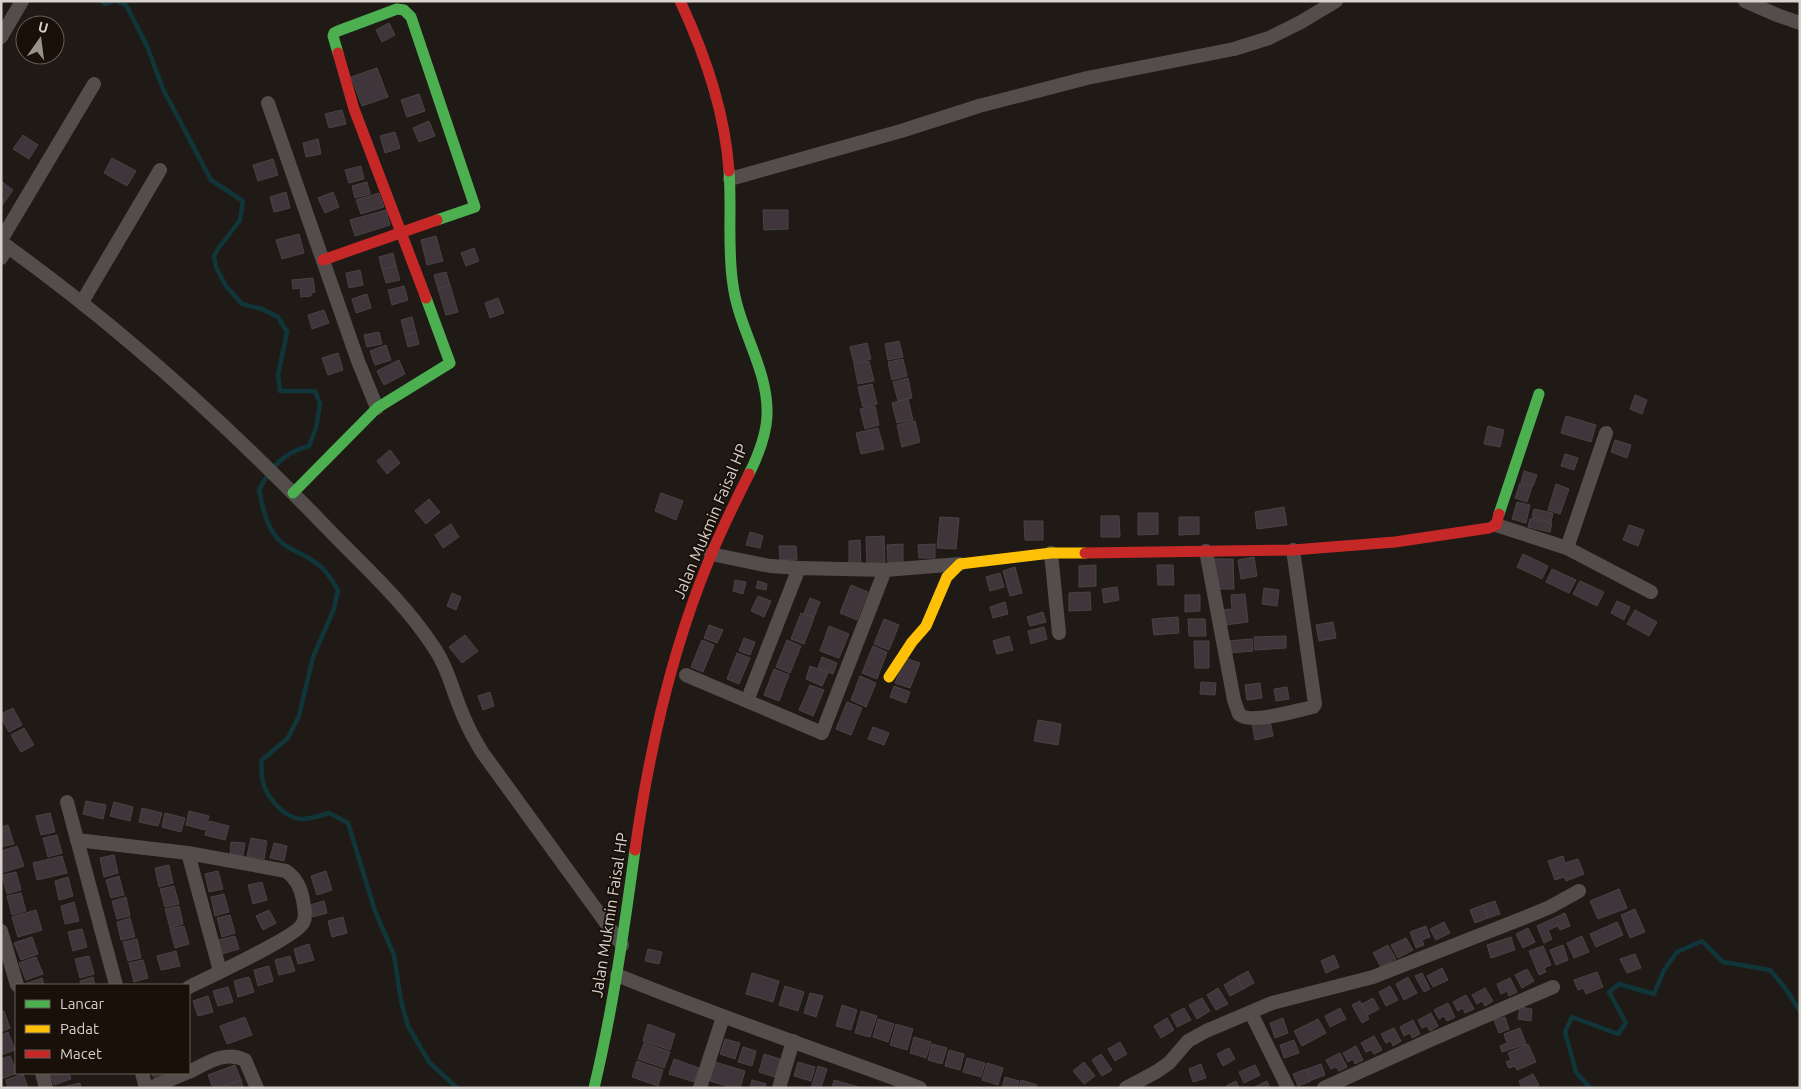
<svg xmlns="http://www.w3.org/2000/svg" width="1801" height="1089" font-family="Ubuntu,sans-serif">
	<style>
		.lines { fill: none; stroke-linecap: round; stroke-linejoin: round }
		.stream { stroke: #10363a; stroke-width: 4.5 }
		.building { fill: #40353a; stroke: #484444 }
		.street { stroke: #534e4b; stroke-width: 14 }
		.fast { stroke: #4caf50; stroke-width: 11 }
		.slow { stroke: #ffc107; stroke-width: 11 }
		.jam { stroke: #c62828; stroke-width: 11 }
		.labels { text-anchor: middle; stroke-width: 4; stroke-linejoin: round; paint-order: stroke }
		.street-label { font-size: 16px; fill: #d9d2cd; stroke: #191009 }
	</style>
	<rect width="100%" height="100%" fill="#1f1a16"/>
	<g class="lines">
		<!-- stream -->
		<g class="stream">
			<path d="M101 1 106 4 114 1"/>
			<path d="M117 1 126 5 147 46 163 89 211 180 243 201 240 220 218 249 214 256 216 267 226 286 242 304 262 309 278 317 287 332 278 375 280 391H315L320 404 316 428 309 446C283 453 271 467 259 490 263 509 267 530 282 543 288 548 296 551 303 555 321 564 328 573 338 590L334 609 313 657 299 716 288 738 261 761C262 767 261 772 262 778 264 794 283 818 301 819 310 819 320 816 329 813L348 823 375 911 394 955 401 1001 408 1026 429 1062 457 1088"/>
			<path d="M1590 1088 1576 1072 1565 1032 1572 1017 1618 1034 1626 1023 1609 992 1619 984 1654 994 1664 970 1677 952 1702 941 1723 962 1770 970 1785 988 1800 1011"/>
		</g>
	</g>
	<!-- building -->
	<g class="building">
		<path d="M389 23 395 35 382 42 376 30Z"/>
		<path d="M377 68 388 97 362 106 351 77Z"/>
		<path d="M419 94 425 111 407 117 401 100Z"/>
		<path d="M342 110 346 124 329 128 325 114Z"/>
		<path d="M429 121 435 136 419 142 413 128Z"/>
		<path d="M395 132 400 148 385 153 380 136Z"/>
		<path d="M23 135 38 145 29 159 13 149Z"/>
		<path d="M318 139 321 154 306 157 303 143Z"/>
		<path d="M112 158 136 171 127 186 104 173Z"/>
		<path d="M273 159 278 175 258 181 253 165Z"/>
		<path d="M361 166 364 179 349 183 345 170Z"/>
		<path d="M1 181 13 190 1 207Z"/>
		<path d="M367 182 370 194 355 198 352 186Z"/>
		<path d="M286 192 290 208 274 212 270 197Z"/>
		<path d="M333 192 339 207 325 213 318 198Z"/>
		<path d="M379 193 384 207 361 214 356 200Z"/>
		<path d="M386 210 390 225 355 236 350 220Z"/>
		<path d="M763 210H788V229L764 230Z"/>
		<path d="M299 234 304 253 282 259 276 240Z"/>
		<path d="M436 236 443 261 427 265 421 240Z"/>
		<path d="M474 248 479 261 466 266 461 253Z"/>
		<path d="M393 253 396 266 382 269 379 257Z"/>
		<path d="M396 266 400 280 386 283 382 269Z"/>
		<path d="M360 270 363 285 349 288 346 273Z"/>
		<path d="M446 272 450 285 438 289 434 275Z"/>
		<path d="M313 278 315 292 311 293V296L301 297 300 288 293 289 292 280Z"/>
		<path d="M450 285 458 312 446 315 438 289Z"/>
		<path d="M404 286 408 300 392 305 388 290Z"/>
		<path d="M367 294 371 308 356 313 352 299Z"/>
		<path d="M498 298 504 313 490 318 485 303Z"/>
		<path d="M324 310 329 323 312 329 308 315Z"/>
		<path d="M412 317 416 332 405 335 401 320Z"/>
		<path d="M379 332 382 344 367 347 364 335Z"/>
		<path d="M416 332 419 344 408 347 405 335Z"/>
		<path d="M899 341 903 357 888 360 885 344Z"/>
		<path d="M867 343 871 359 854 363 850 347Z"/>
		<path d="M386 345 391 360 375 365 370 351Z"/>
		<path d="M338 353 343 370 328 375 322 358Z"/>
		<path d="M903 359 907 376 892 380 888 362Z"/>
		<path d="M399 360 405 374 384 385 377 371Z"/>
		<path d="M869 361 874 381 858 384 854 364Z"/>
		<path d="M908 378 912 398 898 401 893 382Z"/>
		<path d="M872 384 877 404 863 407 858 387Z"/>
		<path d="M1635 395 1647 400 1642 414 1630 409Z"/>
		<path d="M908 399 913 420 897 423 892 403Z"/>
		<path d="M875 406 879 425 865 429 860 409Z"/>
		<path d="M1566 416 1596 425 1591 442 1561 433Z"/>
		<path d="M915 421 920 442 902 447 897 425Z"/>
		<path d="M1488 426 1504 430 1500 447 1484 444Z"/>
		<path d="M878 428 884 449 861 454 856 433Z"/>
		<path d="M1615 440 1631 445 1627 458 1611 452Z"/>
		<path d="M390 450 400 463 387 474 377 461Z"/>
		<path d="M1565 454 1578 458 1574 470 1561 466Z"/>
		<path d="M1524 471 1537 475 1533 486 1521 482Z"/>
		<path d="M1520 483 1532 487 1527 502 1515 498Z"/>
		<path d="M1556 484 1569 489 1560 514 1548 510Z"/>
		<path d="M661 493 683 501 676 520 655 511Z"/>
		<path d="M429 499 440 512 426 524 415 511Z"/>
		<path d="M1517 502 1530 505 1526 523 1512 519Z"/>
		<path d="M1284 507 1287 525 1257 529 1255 512Z"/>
		<path d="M1534 509 1553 513 1551 522 1532 518Z"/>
		<path d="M1138 513H1158V534L1138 535Z"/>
		<path d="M1101 516H1119L1120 537H1101Z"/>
		<path d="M940 517 959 518 956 549 937 548Z"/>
		<path d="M1179 517H1199V534L1179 535Z"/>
		<path d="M1530 519 1552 523 1550 532 1528 527Z"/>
		<path d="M1024 521H1043V540H1025Z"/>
		<path d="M451 524 459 537 443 548 435 535Z"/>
		<path d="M1629 525 1644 530 1638 546 1623 540Z"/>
		<path d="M750 532 763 536 760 548 746 545Z"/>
		<path d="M884 536 885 564 867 565 866 537Z"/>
		<path d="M860 540 861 569H849V541Z"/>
		<path d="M903 544V563H888L887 545Z"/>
		<path d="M935 544V558H919L918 545Z"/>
		<path d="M779 546H796L797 560H780Z"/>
		<path d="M1523 554 1548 566 1542 579 1517 567Z"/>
		<path d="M1254 557 1257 576 1241 579 1238 560Z"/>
		<path d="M1214 559H1233L1234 589H1215Z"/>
		<path d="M1096 565V586L1079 587V566Z"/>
		<path d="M1157 565H1173L1174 585H1158Z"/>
		<path d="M1015 567 1022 593 1010 596 1003 571Z"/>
		<path d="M1552 569 1576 580 1569 593 1546 582Z"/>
		<path d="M1000 573 1004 587 990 591 986 577Z"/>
		<path d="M735 580 746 582 743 594 733 591Z"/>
		<path d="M758 581 767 584 766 590 756 588Z"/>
		<path d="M1580 581 1604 592 1597 606 1573 594Z"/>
		<path d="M851 585 868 592 857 620 840 613Z"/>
		<path d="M1117 587 1119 600 1104 603 1102 589Z"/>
		<path d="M1264 588 1279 590 1277 606 1262 604Z"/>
		<path d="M1090 592 1091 610 1069 611V593Z"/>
		<path d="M452 593 461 597 456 610 447 606Z"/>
		<path d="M1245 594 1248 622 1225 625 1223 610 1232 609 1231 595Z"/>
		<path d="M1185 595H1200V611L1185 612Z"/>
		<path d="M758 596 771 601 764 617 751 611Z"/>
		<path d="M810 598 820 602 814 617 804 613Z"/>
		<path d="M1617 601 1630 607 1624 620 1611 613Z"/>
		<path d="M1005 602 1008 614 993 618 990 607Z"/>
		<path d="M1635 610 1657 622 1649 636 1627 624Z"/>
		<path d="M1043 612 1046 622 1030 626 1027 617Z"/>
		<path d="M801 613 814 618 804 644 791 639Z"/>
		<path d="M1178 617 1179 633 1154 635 1152 619Z"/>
		<path d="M884 619 899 625 889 650 874 644Z"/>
		<path d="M1188 619H1205L1206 636H1189Z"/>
		<path d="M1333 622 1336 638 1319 641 1316 625Z"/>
		<path d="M709 625 723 630 717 643 704 638Z"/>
		<path d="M829 626 849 634 839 658 820 651Z"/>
		<path d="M1044 627 1047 639 1031 644 1028 631Z"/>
		<path d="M465 635 478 651 462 663 449 647Z"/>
		<path d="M1009 636 1013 650 997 654 993 641Z"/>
		<path d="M1286 636V648L1255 650 1254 637Z"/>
		<path d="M744 638 755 642 750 655 739 651Z"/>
		<path d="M1252 639 1253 651 1228 653 1227 641Z"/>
		<path d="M702 640 714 645 703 672 691 667Z"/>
		<path d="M787 640 801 646 790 673 776 667Z"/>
		<path d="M1194 641H1209V668H1195Z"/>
		<path d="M873 646 887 652 877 679 862 673Z"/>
		<path d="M737 653 750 658 739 684 727 679Z"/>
		<path d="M822 657 837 663 833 674 818 668Z"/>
		<path d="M905 658 920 663 910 688 895 683Z"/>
		<path d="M810 666 828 673 822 686 806 679Z"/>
		<path d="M774 669 789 675 779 701 764 695Z"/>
		<path d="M860 676 876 683 866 707 851 700Z"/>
		<path d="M1201 682 1216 683 1215 695 1200 694Z"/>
		<path d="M1260 683 1262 698 1247 700 1245 685Z"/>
		<path d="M810 685 824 690 813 716 799 710Z"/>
		<path d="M894 686 910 692 906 703 890 697Z"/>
		<path d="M1287 687 1289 699 1276 701 1274 689Z"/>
		<path d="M490 692 494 706 483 710 478 696Z"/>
		<path d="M847 702 862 708 851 735 836 729Z"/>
		<path d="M13 708 22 725 9 732 1 718V714Z"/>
		<path d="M1038 720 1061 724 1058 745 1034 741Z"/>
		<path d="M1270 720 1273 736 1255 740 1252 723Z"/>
		<path d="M873 727 889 733 884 745 868 739Z"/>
		<path d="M24 728 34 745 21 752 11 735Z"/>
		<path d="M86 801 106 805 103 819 83 814Z"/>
		<path d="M114 802 133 807 130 821 110 816Z"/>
		<path d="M142 808 162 813 158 826 139 822Z"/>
		<path d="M189 811 209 816 205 830 186 825Z"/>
		<path d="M50 813 55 832 41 835 36 816Z"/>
		<path d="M165 813 185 818 181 832 162 827Z"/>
		<path d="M209 821 229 826 225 840 205 835Z"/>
		<path d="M8 825 14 844 1 847V827Z"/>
		<path d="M57 835 62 853 48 857 43 838Z"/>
		<path d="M251 838 267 841 264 859 247 856Z"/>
		<path d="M231 842 245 843 243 856 230 854Z"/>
		<path d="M274 843 287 846 284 861 270 858Z"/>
		<path d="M17 846 24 866 1 873V851Z"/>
		<path d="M114 855 118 873 104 877 100 858Z"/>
		<path d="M62 856 67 873 37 880 33 863Z"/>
		<path d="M1563 856 1565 863 1578 859 1584 874 1566 881 1564 877 1555 880 1548 861Z"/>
		<path d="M169 865 173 883 159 887 155 868Z"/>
		<path d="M218 871 223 889 209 892 205 874Z"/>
		<path d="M326 871 332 890 317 895 311 876Z"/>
		<path d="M16 872 21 890 7 894 2 875Z"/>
		<path d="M119 876 124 895 111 898 106 880Z"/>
		<path d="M68 877 73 896 59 900 55 881Z"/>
		<path d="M262 882 267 900 253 904 248 885Z"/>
		<path d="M174 886 179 904 165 907 160 889Z"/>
		<path d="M1619 889 1627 908 1598 919 1590 901Z"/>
		<path d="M21 893 26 911 12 915 7 896Z"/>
		<path d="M224 894 229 912 215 916 211 897Z"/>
		<path d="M126 897 130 916 117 919 112 901Z"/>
		<path d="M324 901 327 913 313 917 310 905Z"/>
		<path d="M1495 901 1500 914 1488 918 1483 905Z"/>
		<path d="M74 902 79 921 65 924 61 906Z"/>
		<path d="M1483 905 1488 918 1475 923 1470 910Z"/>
		<path d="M179 906 183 924 170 928 165 909Z"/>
		<path d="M1635 909 1645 932 1630 938 1621 915Z"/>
		<path d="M36 910 42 930 18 937 12 917Z"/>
		<path d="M269 910 276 923 263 930 256 916Z"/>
		<path d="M1565 913 1570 926 1560 930 1558 926 1548 930 1552 939 1544 943 1537 926Z"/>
		<path d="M230 915 235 933 222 937 217 918Z"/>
		<path d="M343 917 347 933 332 937 328 921Z"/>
		<path d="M130 918 135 937 121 940 117 922Z"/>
		<path d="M1444 922 1450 933 1436 940 1430 929Z"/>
		<path d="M1617 922 1623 935 1596 947 1590 934Z"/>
		<path d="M184 926 189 944 175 948 170 929Z"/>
		<path d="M1426 926 1430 937 1422 940 1424 945 1416 948 1410 932Z"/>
		<path d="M1528 928 1535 942 1523 948 1516 934Z"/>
		<path d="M82 929 87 947 73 951 68 932Z"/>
		<path d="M235 936 239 949 222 954 218 940Z"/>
		<path d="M1582 936 1589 952 1574 958 1567 943Z"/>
		<path d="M32 937 38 954 21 960 14 943Z"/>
		<path d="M1511 937 1515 950 1491 958 1487 945Z"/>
		<path d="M1406 938 1413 950 1398 958 1391 945Z"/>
		<path d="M137 939 141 958 128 961 123 942Z"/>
		<path d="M309 944 314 960 298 964 294 949Z"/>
		<path d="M1388 945 1396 959 1381 967 1373 953Z"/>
		<path d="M1563 945 1568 960 1556 965 1550 950Z"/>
		<path d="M1543 946 1551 965 1544 968 1546 972 1539 975 1529 951Z"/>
		<path d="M648 949 662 952 659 964 645 961Z"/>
		<path d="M176 951 180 966 161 970 157 956Z"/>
		<path d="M1635 954 1641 968 1627 973 1620 959Z"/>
		<path d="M1334 955 1339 967 1326 973 1321 961Z"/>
		<path d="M89 956 94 974 80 978 75 959Z"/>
		<path d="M290 956 295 971 279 975 275 960Z"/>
		<path d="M36 957 43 974 26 980 19 963Z"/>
		<path d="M143 960 148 978 134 982 129 963Z"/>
		<path d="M269 966 273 981 258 986 254 970Z"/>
		<path d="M1442 968 1448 980 1433 987 1427 976Z"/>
		<path d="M1527 969 1534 981 1522 988 1515 975Z"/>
		<path d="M1248 971 1254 983 1243 989 1237 977Z"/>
		<path d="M1597 972 1603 987 1586 994 1583 988 1578 990 1574 980Z"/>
		<path d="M752 973 779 981 773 1002 746 994Z"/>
		<path d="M1422 973 1430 989 1424 992 1415 976Z"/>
		<path d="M93 977 95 985H81L80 981Z"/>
		<path d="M249 977 254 992 238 997 234 981Z"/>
		<path d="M1237 977 1243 989 1230 996 1224 985Z"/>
		<path d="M1408 977 1417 993 1404 1000 1396 984Z"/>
		<path d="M42 978 44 985H25L24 984Z"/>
		<path d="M1510 978 1517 992 1509 996 1507 991 1501 994 1497 984Z"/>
		<path d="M785 986 804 992 798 1011 779 1005Z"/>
		<path d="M1390 986 1398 1000 1386 1006 1379 992Z"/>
		<path d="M228 987 233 1002 218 1006 213 991Z"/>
		<path d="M1218 988 1228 1004 1216 1010 1207 995Z"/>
		<path d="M1485 988 1493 1001 1485 1006 1482 1001 1477 1004 1472 995Z"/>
		<path d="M810 993 823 996 816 1017 804 1013Z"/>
		<path d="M1466 995 1474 1009 1465 1013 1463 1008 1458 1011 1453 1002Z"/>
		<path d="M208 996 213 1012 198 1016 193 1001Z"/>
		<path d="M1202 998 1210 1011 1197 1019 1189 1005Z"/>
		<path d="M1373 998 1379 1009 1368 1015 1362 1004Z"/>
		<path d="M1360 1001 1369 1019 1362 1023 1352 1005Z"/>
		<path d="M1448 1003 1455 1017 1447 1021 1444 1016 1439 1019 1434 1010Z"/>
		<path d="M842 1005 857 1010 851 1030 836 1026Z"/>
		<path d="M1520 1007 1532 1009 1531 1021 1518 1019Z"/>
		<path d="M1184 1008 1191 1020 1177 1027 1171 1015Z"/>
		<path d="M1340 1008 1346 1019 1330 1027 1325 1016Z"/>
		<path d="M4 1011 10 1028 1 1032V1012Z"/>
		<path d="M861 1011 877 1016 870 1037 855 1033Z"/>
		<path d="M1431 1013 1438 1026 1430 1031 1427 1026 1422 1028 1418 1020Z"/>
		<path d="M245 1017 252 1035 227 1044 220 1026Z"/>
		<path d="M1505 1017 1509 1029 1499 1033 1494 1020Z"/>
		<path d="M1167 1018 1174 1030 1161 1038 1154 1026Z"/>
		<path d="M1283 1018 1288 1033 1275 1038 1270 1023Z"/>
		<path d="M878 1019 894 1024 888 1042 873 1037Z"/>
		<path d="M1318 1019 1326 1033 1302 1046 1294 1031Z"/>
		<path d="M1413 1020 1420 1034 1412 1038 1410 1033 1404 1036 1400 1027Z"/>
		<path d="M648 1024 675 1034 670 1050 643 1041Z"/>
		<path d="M896 1024 913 1029 907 1050 890 1045Z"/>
		<path d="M1394 1028 1401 1041 1393 1046 1391 1041 1386 1043 1381 1034Z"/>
		<path d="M1520 1028 1526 1044 1502 1052 1500 1046 1507 1043 1504 1034Z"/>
		<path d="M8 1032 15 1050 1 1055V1035Z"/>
		<path d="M1374 1036 1382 1050 1374 1054 1371 1050 1366 1052 1361 1043Z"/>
		<path d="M914 1037 931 1042 926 1058 910 1053Z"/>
		<path d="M725 1039 740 1043 735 1059 720 1054Z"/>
		<path d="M1294 1040 1299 1053 1284 1058 1280 1045Z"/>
		<path d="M1120 1042 1127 1054 1115 1061 1108 1049Z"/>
		<path d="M644 1043 670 1052 664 1068 638 1059Z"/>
		<path d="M932 1044 947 1048 942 1064 928 1060Z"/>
		<path d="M1528 1044 1536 1062 1517 1070 1515 1066 1509 1068 1506 1062 1511 1060 1508 1053Z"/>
		<path d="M1356 1046 1363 1060 1355 1064 1353 1059 1348 1062 1343 1053Z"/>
		<path d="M743 1047 756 1051 752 1066 738 1062Z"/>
		<path d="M1229 1048 1235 1059 1223 1066 1217 1054Z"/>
		<path d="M949 1050 964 1054 960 1070 945 1066Z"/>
		<path d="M1340 1053 1347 1067 1339 1071 1336 1067 1331 1069 1326 1060Z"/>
		<path d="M764 1054 780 1059 775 1077 759 1072Z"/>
		<path d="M1101 1054 1112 1070 1102 1076 1092 1060Z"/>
		<path d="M10 1056 17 1073 1 1079V1059Z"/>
		<path d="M967 1058 985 1063 981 1077 963 1072Z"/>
		<path d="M674 1059 699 1068 694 1082 669 1074Z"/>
		<path d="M637 1061 663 1070 658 1086 632 1077Z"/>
		<path d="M715 1062 745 1071 740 1088H733L710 1081Z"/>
		<path d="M798 1062 815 1067 811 1081 794 1076Z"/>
		<path d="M1084 1062 1095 1076 1084 1084 1073 1071Z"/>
		<path d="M987 1063 1003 1068 998 1085 982 1080Z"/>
		<path d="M1201 1064 1206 1078 1193 1082 1189 1069Z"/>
		<path d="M1321 1064 1325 1075 1312 1080 1307 1069Z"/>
		<path d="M235 1065 241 1080 218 1088H213L208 1075Z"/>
		<path d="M1255 1065 1260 1075 1244 1083 1239 1072Z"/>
		<path d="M818 1066 827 1069 821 1088H811Z"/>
		<path d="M1306 1069 1311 1081 1298 1086 1293 1074Z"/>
		<path d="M49 1073H69L71 1079 54 1085Z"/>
		<path d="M151 1073H166L155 1079Z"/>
		<path d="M23 1074 28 1088H8L6 1080Z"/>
		<path d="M1533 1074 1539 1085 1533 1088H1522L1519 1081Z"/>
		<path d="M1005 1077 1019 1081 1017 1088H1002Z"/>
		<path d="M241 1080 243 1088H218Z"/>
		<path d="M752 1080 766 1084 765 1088H750Z"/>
		<path d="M834 1080 859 1087V1088H832Z"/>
		<path d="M1021 1080 1037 1085 1036 1088H1019Z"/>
		<path d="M1236 1081 1239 1088H1227L1226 1086Z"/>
		<path d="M1267 1081 1270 1088H1253Z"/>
		<path d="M80 1083 81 1088H59Z"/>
	</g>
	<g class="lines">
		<!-- street -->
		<g class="street">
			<path d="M1745 1 1777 15 1800 23"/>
			<path d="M1 37 22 1"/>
			<path d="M268 103 358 361 377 408"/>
			<path d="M730 179 901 131 979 106 1087 78 1234 49 1269 38 1301 22 1336 1"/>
			<path d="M1 240 94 84"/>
			<path d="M1 242C119 326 227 424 327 528 364 566 404 602 433 646 449 669 454 697 466 722 470 732 476 742 482 752L622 945"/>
			<path d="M1 258 8 247"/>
			<path d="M82 302 160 170"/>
			<path d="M1496 525 1567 548 1651 592"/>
			<path d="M1567 548 1606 433"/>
			<path d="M1206 551 1234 700 1239 714C1249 725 1298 710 1313 707L1315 704 1293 550"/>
			<path d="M1051 553 1059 633"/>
			<path d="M711 554 770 566 799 568"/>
			<path d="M686 675 822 733 885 570"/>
			<path d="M747 701 799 568 885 570 960 564"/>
			<path d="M67 802 116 985"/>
			<path d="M77 840 188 853 286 871C296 878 301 888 303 900 304 908 307 916 303 923 298 936 207 978 189 987"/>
			<path d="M188 853 220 971"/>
			<path d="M1 931 17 985"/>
			<path d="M617 975C716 1016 819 1050 920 1088"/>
			<path d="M1251 1013 1288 1088"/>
			<path d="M189 1072C207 1063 225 1050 245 1060L257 1088"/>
			<path d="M42 1073 46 1088"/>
			<path d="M142 1073 146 1088"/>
			<path d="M150 1088 186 1073"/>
			<path d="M700 1088 723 1017"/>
			<path d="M779 1088 793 1041"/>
			<path d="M1126 1088 1156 1072 1169 1063 1188 1041 1206 1031 1272 1003 1373 977 1526 917 1550 907 1579 891"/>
			<path d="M1324 1088 1430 1040 1553 987"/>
		</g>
		<!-- fast -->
		<g class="fast">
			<path d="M338 53 333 36 334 33 338 31 397 9 404 10 411 17 475 207 437 220"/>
			<path d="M729 171C732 209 727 247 733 285 739 330 769 370 767 416 766 436 758 456 749 474"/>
			<path d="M293 493 377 408 450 363 426 298"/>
			<path d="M1499 514 1539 394"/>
			<path d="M594 1088C613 1009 624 930 635 850"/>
		</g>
		<!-- slow -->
		<path class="slow" d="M889 677 912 642 926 626 947 577 960 564 1051 553H1085"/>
		<!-- jam -->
		<g class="jam">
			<path d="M680 1C705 54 725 112 729 171"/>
			<path d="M338 53 354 109 426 298"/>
			<path d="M323 260 437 220"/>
			<path d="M1085 553 1293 550 1395 542 1489 528 1496 525 1499 514"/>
			<path d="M635 850C649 751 671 652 709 560 721 530 735 502 749 474"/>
		</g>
	</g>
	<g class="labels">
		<!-- street labels -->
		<g class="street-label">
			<text transform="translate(710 521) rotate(-67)" y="6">Jalan Mukmin Faisal HP</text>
			<text transform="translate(609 915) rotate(-81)" y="6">Jalan Mukmin Faisal HP</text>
		</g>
	</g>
	<!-- border -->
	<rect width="1801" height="1089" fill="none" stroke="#d9d2cd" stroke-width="5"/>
	<!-- legend -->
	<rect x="15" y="984" width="175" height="90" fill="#191009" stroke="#665e57"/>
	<rect x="25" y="1000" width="25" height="8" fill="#4caf50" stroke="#665e57"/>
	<text x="60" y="1009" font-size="15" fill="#d9d2cd">Lancar</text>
	<rect x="25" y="1025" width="25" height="8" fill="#ffc107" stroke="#665e57"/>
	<text x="60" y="1034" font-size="15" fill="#d9d2cd">Padat</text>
	<rect x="25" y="1050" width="25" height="8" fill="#c62828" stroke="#665e57"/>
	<text x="60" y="1059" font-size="15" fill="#d9d2cd">Macet</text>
	<!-- north arrow -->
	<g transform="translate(40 40) rotate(14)"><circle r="24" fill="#191009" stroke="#665e57"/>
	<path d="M0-4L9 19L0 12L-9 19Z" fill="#98928d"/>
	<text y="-8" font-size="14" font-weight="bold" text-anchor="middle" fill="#d9d2cd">U</text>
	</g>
</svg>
